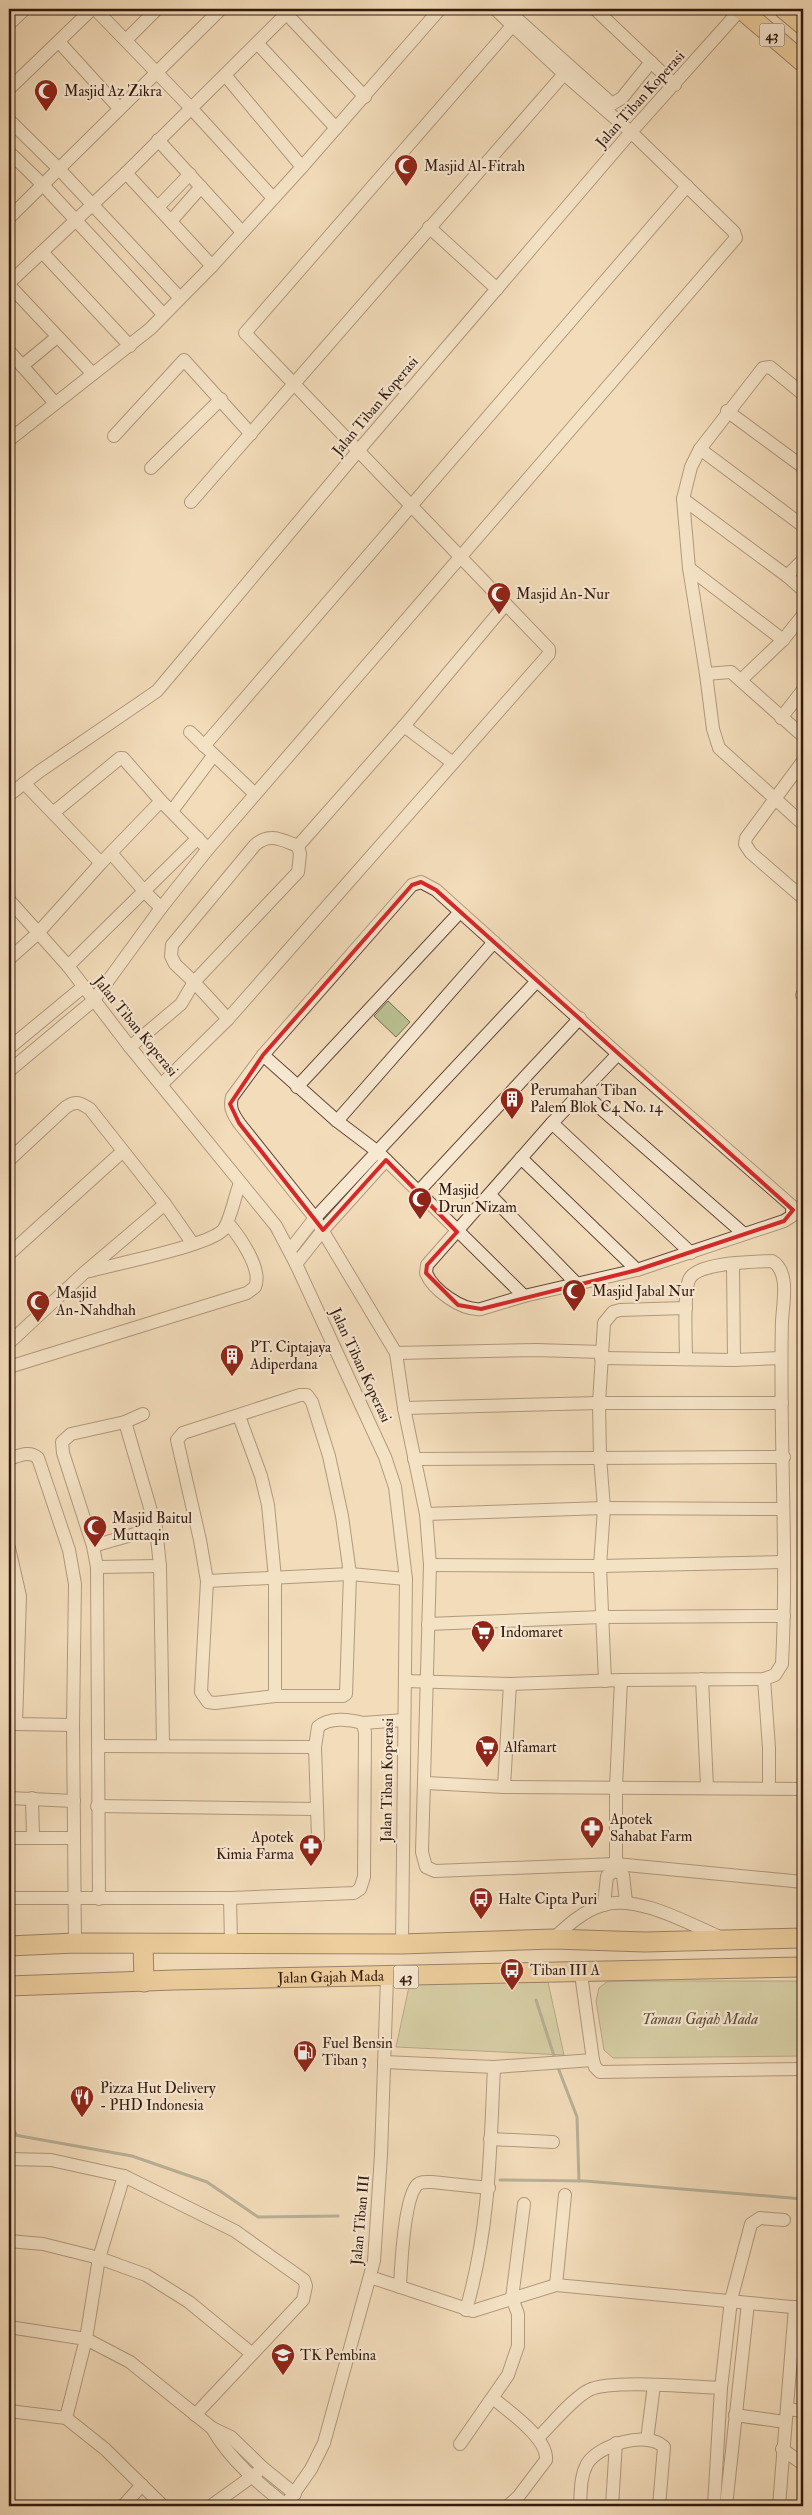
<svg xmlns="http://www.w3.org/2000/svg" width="812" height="2515" font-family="'IM FELL Double Pica',serif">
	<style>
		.green { fill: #b9c191; stroke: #766c4f }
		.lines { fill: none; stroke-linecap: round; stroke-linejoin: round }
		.stream { stroke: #717a6e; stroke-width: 3 }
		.minor-casing { stroke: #634938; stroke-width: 14 }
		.highway-casing { stroke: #33180d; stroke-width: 21 }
		.minor { stroke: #f7e8d2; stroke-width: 12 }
		.highway { stroke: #eabe7d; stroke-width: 19 }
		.marked { fill: none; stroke: #d62828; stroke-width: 4; stroke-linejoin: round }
		.labels { text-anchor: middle; stroke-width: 4.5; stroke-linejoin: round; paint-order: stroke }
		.shield { fill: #f7e8d2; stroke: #6e5648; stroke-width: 1 }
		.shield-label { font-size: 14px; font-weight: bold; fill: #33180d }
		.poi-label { font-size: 15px; fill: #33180d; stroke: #f7e8d2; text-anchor: start }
		.street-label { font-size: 15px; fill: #33180d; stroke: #f7e8d2 }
		.park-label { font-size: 15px; font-style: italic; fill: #5b4b35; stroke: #f7e8d2 }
	</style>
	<rect width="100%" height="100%" fill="#f3dcba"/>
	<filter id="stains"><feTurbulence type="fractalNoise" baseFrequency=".004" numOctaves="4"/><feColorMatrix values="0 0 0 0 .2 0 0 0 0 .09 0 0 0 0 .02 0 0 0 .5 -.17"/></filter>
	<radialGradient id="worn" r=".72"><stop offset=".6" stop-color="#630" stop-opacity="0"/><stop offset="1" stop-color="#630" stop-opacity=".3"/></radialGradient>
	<!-- green -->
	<g class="green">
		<path d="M388 1001 410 1022 396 1037 374 1016Z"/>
		<path d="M608 1981H803V2056L613 2058 604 2050 596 2001 599 1988Z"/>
		<path d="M410 1982H548L564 2055 396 2047Z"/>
	</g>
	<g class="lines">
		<!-- stream -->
		<g class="stream">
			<path d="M536 2000 555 2059"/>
			<path d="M557 2065 577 2117 579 2181"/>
			<path d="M9 2123 16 2134"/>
			<path d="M9 2134 132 2156 207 2182 258 2217 338 2216"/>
			<path d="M500 2180 585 2181 803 2199"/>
		</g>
		<!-- minor casing -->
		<g class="minor-casing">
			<g id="minor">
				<path d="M95 9 191 108 273 198"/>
				<path d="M282 9 365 97"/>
				<path d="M506 9 612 104 622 98 651 62"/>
				<path d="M595 9 675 85"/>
				<path d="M9 24 25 9"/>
				<path d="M126 40 157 9"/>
				<path d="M59 42 119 108"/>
				<path d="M258 44 336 128"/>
				<path d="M225 75 302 167"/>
				<path d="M9 89 92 9"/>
				<path d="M9 120 59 169 180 298"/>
				<path d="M158 140 242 232"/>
				<path d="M9 152 43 185 163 314"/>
				<path d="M126 173 212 266"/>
				<path d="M158 207 190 174"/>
				<path d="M9 218 221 9"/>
				<path d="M171 221 201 187"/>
				<path d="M429 227 497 289"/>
				<path d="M42 252 130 346"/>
				<path d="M9 283 126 173 286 14"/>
				<path d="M9 285 93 374"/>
				<path d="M9 351 55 403"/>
				<path d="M22 366 57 337"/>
				<path d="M727 411 803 467"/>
				<path d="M114 436 184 360 251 434"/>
				<path d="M9 440 150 329 212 266 302 167 440 9"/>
				<path d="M700 449 803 526"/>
				<path d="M151 468 221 399"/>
				<path d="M683 499 787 576"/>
				<path d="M191 502 564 74"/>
				<path d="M803 560 787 576 803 590"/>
				<path d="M689 568 783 640"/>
				<path d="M706 674 689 568 683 499 691 467 700 449 763 368 770 367 803 394"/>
				<path d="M741 680 783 640 803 615"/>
				<path d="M781 718 803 690"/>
				<path d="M404 726 453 763"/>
				<path d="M190 732 255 794"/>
				<path d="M803 736 731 672 706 674 713 729 719 748 803 824"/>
				<path d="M204 746 687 186"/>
				<path d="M803 761 746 838 745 844 751 853 803 898"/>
				<path d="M24 783 53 813 120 758H123L161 801 208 849"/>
				<path d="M9 795 40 771 157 691 358 451 631 132 741 9"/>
				<path d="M172 811 213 756"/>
				<path d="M53 813 101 863"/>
				<path d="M298 846 404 726 505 605"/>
				<path d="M111 853 145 892 161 908"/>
				<path d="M9 900 68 966 130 1047 276 1226 296 1264 385 1457 395 1487 406 1579 402 1944"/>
				<path d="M9 959 37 934 101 863 161 801"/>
				<path d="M68 966 198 838"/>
				<path d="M802 995 803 994"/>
				<path d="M130 1047 181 1004 194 982 298 872 300 854 298 846C282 840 270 832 255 845L172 945 171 956 175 964 194 982 228 1019"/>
				<path d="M9 1048 83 987"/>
				<path d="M618 1054 552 1123 427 1265 426 1273C433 1290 462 1311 481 1309L524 1296 637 1270 784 1221 792 1216V1206L618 1054 436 890 421 882 412 885 263 1055 232 1097C229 1108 233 1114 239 1123L315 1218 396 1353 404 1408 426 1514 430 1565 422 1852 426 1867 435 1871 616 1864 803 1882"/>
				<path d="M263 1055 337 1121 378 1152 524 1296"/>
				<path d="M9 1071 94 1000 161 908 208 849 736 238 734 232 631 132 564 74 495 9"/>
				<path d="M162 1084 228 1019 549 654V649L245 333 512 26"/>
				<path d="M297 1087 460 912"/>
				<path d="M582 1092 744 1234"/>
				<path d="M337 1121 494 942"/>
				<path d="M552 1123 691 1253"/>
				<path d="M521 1158 637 1270"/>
				<path d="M9 1160 66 1107C76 1100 81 1103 90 1109L165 1204 193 1244"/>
				<path d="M419 1191 580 1018"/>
				<path d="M490 1195 576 1283"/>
				<path d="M290 1250 315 1218 537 981"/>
				<path d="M9 1254 122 1152"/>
				<path d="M296 1264 323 1230 386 1160"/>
				<path d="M733 1264 734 1360"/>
				<path d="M90 1271C115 1264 208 1246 223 1230 230 1222 235 1195 240 1183"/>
				<path d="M9 1343 85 1272 165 1204"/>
				<path d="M396 1353 536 1350 602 1352"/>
				<path d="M601 1358 734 1360 781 1358"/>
				<path d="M9 1367 247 1293 255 1287C263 1269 239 1236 228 1223"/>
				<path d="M300 1395H307L312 1402 329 1456 342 1516 350 1574 346 1694 343 1696H275L215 1703 208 1702 201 1692 207 1581 200 1540 177 1440 183 1433Z"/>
				<path d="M404 1408 599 1403H782"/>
				<path d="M239 1416 261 1476 268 1505 275 1578V1696"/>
				<path d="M125 1422 156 1528 160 1566 163 1745"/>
				<path d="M9 1459C19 1456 29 1450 38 1458L69 1550 75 1584 73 1725 75 1943"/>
				<path d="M414 1459 784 1457"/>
				<path d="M426 1514 604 1508 783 1509"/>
				<path d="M93 1546 156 1528"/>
				<path d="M9 1548 20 1596 16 1724 73 1725"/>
				<path d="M430 1565 600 1566 783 1562"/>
				<path d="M97 1567 160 1566"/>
				<path d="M207 1581 350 1574 406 1579"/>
				<path d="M428 1624 602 1617 784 1616"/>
				<path d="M702 1679 707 1787"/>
				<path d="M764 1679 769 1748V1788"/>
				<path d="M405 1681 510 1684 621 1680 764 1679 775 1675 782 1664C788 1550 779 1435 782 1321 783 1303 790 1271 772 1261 754 1262 700 1262 690 1278 683 1289 686 1342 686 1358"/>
				<path d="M605 1681 600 1566 604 1508 600 1457 599 1403 604 1323 613 1312 620 1310 686 1308"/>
				<path d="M363 1723 404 1720"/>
				<path d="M98 1746 315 1747"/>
				<path d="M426 1783 504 1787 803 1789"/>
				<path d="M504 1787 510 1684"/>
				<path d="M9 1798 74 1801"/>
				<path d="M32 1798 33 1837"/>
				<path d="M97 1806 316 1809"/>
				<path d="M9 1838H74"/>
				<path d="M616 1870V1787L621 1680"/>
				<path d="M616 1870 623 1875 626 1902"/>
				<path d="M9 1898H230L354 1893 360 1889 364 1877 365 1733 363 1723C349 1719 329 1717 318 1727L315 1747 318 1838"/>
				<path d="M230 1898 231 1942"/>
				<path d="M99 1899 97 1567 93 1546 63 1453 62 1442 71 1434 125 1422 143 1414"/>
				<path d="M604 1905 607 1876 616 1870"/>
				<path d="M553 1939C568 1925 583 1911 603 1905 637 1894 689 1924 720 1937"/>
				<path d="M581 1974 593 2060 595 2067 600 2072 803 2069"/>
				<path d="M384 2062 494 2067 593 2060"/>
				<path d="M490 2139 553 2142"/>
				<path d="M9 2159 51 2160 124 2176 235 2231 304 2280 306 2286 303 2300 195 2415"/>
				<path d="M9 2241 43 2244 99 2258 146 2275 189 2302 251 2353"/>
				<path d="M370 2277 473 2311 556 2285 803 2308"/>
				<path d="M556 2285 565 2195"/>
				<path d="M400 2287C401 2265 404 2199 417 2185 421 2181 427 2182 432 2182L489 2188"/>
				<path d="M466 2310C490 2227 490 2151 494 2067"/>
				<path d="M9 2327 86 2339 130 2362 212 2428 231 2437 263 2468 295 2494"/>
				<path d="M493 2398C509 2412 548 2438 546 2460L518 2497 508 2506"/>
				<path d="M787 2409 803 2411"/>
				<path d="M9 2411 66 2418 105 2449 163 2506"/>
				<path d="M735 2415 785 2422"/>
				<path d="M66 2418 86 2339 99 2258 124 2176"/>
				<path d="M212 2428C230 2460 259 2484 287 2506"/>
				<path d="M538 2438C552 2424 572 2399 589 2390 611 2379 693 2387 721 2388"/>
				<path d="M647 2440 654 2385"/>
				<path d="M460 2444 508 2375 518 2346V2314L512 2298 524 2204"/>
				<path d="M782 2449 803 2464"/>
				<path d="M123 2506 142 2485"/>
				<path d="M211 2506 257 2473"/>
				<path d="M285 2506 311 2469 324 2443 374 2261 381 2155 387 1978"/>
				<path d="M580 2506C581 2492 580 2477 587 2464 598 2445 647 2430 664 2447L659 2506"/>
				<path d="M612 2506 616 2443"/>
				<path d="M714 2506 721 2388 731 2300 751 2224 760 2218 784 2220"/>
				<path d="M726 2506 748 2303"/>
				<path d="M779 2506 795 2307"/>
			</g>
		</g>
		<!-- highway casing -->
		<g class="highway-casing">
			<g id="highway">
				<path d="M741 9 803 62"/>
				<path d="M784 9 803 25"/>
				<path d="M143 1944 144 1982"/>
				<path d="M9 1946 75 1943 402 1944 553 1939 645 1942 803 1938"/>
				<path id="s1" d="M9 1986 174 1980 803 1967"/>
			</g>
		</g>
		<!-- minor -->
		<use href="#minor" class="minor"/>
		<!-- highway -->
		<use href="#highway" class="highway"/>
	</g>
	<!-- marked area -->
	<path d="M0 0H812V2515H0ZM421 882 436 890 793 1210 784 1221 637 1270 481 1309 458 1305 426 1273 427 1265 457 1232 386 1160 323 1230 239 1123 230 1104 263 1055 412 885Z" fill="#f3dcba" fill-opacity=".55" fill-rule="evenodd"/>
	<path class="marked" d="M421 882 436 890 793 1210 784 1221 637 1270 481 1309 458 1305 426 1273 427 1265 457 1232 386 1160 323 1230 239 1123 230 1104 263 1055 412 885Z"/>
	<!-- icons -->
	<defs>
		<g id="mosque-pin" transform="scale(1.25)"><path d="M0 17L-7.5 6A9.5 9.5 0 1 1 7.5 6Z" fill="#8f2418" stroke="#f7e8d2"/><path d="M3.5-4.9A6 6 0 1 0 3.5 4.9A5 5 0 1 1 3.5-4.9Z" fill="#fff"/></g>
		<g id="building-pin" transform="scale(1.25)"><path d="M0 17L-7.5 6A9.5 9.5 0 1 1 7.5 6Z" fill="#8f2418" stroke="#f7e8d2"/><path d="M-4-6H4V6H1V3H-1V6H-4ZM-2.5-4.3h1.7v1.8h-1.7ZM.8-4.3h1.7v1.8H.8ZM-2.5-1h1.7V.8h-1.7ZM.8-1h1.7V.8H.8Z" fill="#fff"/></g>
		<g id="supermarket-pin" transform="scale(1.25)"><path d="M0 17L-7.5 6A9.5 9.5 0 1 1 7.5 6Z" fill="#8f2418" stroke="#f7e8d2"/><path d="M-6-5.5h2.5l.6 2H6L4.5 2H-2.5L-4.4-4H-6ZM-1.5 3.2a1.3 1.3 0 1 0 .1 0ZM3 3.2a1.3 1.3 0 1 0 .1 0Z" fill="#fff"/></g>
		<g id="pharmacy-pin" transform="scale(1.25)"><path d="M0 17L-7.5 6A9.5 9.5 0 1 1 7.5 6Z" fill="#8f2418" stroke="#f7e8d2"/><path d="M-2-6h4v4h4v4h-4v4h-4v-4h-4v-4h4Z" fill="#fff"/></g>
		<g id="bus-pin" transform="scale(1.25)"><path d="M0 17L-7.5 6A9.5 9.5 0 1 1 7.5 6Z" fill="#8f2418" stroke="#f7e8d2"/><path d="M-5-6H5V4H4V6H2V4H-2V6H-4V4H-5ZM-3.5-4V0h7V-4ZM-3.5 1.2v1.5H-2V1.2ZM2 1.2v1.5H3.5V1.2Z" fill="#fff"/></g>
		<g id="fuel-pin" transform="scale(1.25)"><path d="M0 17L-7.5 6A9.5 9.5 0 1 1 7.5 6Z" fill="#8f2418" stroke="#f7e8d2"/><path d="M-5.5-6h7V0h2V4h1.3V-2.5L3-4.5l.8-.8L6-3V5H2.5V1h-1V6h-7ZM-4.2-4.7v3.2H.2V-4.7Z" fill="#fff"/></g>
		<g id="restaurant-pin" transform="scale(1.25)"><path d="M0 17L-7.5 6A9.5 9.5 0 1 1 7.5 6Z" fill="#8f2418" stroke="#f7e8d2"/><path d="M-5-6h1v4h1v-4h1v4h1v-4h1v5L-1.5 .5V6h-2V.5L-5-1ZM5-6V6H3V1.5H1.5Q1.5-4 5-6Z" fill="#fff"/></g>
		<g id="school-pin" transform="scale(1.25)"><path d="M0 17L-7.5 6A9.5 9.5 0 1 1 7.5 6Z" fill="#8f2418" stroke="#f7e8d2"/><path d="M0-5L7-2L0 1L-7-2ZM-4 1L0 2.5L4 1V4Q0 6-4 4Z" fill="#fff"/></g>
	</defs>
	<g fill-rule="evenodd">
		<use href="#mosque-pin" x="46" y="91"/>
		<use href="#mosque-pin" x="406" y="166"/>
		<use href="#mosque-pin" x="499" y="594"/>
		<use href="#building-pin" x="512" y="1099"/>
		<use href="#mosque-pin" x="420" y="1199"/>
		<use href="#mosque-pin" x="574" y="1291"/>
		<use href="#mosque-pin" x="38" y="1302"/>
		<use href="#building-pin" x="232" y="1356"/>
		<use href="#mosque-pin" x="95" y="1527"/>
		<use href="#supermarket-pin" x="483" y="1632"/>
		<use href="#supermarket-pin" x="487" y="1747"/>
		<use href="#pharmacy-pin" x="592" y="1828"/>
		<use href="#pharmacy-pin" x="311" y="1846"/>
		<use href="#bus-pin" x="481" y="1899"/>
		<use href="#bus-pin" x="512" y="1970"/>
		<use href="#fuel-pin" x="305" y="2052"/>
		<use href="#restaurant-pin" x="82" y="2097"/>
		<use href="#school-pin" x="283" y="2355"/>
	</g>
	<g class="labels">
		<!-- shield labels -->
		<g class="shield">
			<rect x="759.5" y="23.5" width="25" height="23" rx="4"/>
			<rect x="393.5" y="1965.5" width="25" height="23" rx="4"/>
		</g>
		<g class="shield-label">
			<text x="772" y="40">43</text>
			<text x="406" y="1982">43</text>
		</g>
		<!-- poi labels -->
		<g class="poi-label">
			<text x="64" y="96">Masjid Az Zikra</text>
			<text x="424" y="171">Masjid Al-Fitrah</text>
			<text x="516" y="599">Masjid An-Nur</text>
			<text x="530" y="1095">Perumahan Tiban<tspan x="530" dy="17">Palem Blok C4 No. 14</tspan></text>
			<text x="438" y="1195">Masjid<tspan x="438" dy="17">Drun Nizam</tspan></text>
			<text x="592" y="1296">Masjid Jabal Nur</text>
			<text x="56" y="1298">Masjid<tspan x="56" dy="17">An-Nahdhah</tspan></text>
			<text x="250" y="1352">PT. Ciptajaya<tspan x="250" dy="17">Adiperdana</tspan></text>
			<text x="112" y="1523">Masjid Baitul<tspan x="112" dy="17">Muttaqin</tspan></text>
			<text x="500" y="1637">Indomaret</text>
			<text x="504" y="1752">Alfamart</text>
			<text x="610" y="1824">Apotek<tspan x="610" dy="17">Sahabat Farm</tspan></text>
			<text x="294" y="1842" text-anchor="end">Apotek<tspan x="294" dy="17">Kimia Farma</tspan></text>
			<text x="498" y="1904">Halte Cipta Puri</text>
			<text x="530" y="1975">Tiban III A</text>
			<text x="322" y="2048">Fuel Bensin<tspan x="322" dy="17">Tiban 3</tspan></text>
			<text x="100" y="2093">Pizza Hut Delivery<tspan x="100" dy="17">- PHD Indonesia</tspan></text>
			<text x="300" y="2360">TK Pembina</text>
		</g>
		<!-- street labels -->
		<g class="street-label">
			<text transform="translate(640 99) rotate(-48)" y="5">Jalan Tiban Koperasi</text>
			<text transform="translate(375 406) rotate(-50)" y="5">Jalan Tiban Koperasi</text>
			<text transform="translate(136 1026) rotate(51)" y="5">Jalan Tiban Koperasi</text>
			<text transform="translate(361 1365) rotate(65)" y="5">Jalan Tiban Koperasi</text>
			<text transform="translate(387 1780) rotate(-89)" y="5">Jalan Tiban Koperasi</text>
			<text dy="5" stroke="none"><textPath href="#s1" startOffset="322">Jalan Gajah Mada</textPath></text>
			<text transform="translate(360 2220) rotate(-85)" y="5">Jalan Tiban III</text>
		</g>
		<!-- park labels -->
		<g class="park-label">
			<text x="700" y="2024">Taman Gajah Mada</text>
		</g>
	</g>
	<!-- margin -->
	<rect width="812" height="2515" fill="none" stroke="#f3dcba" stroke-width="30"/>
	<rect x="10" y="10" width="792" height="2495" fill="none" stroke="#33180d" stroke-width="2.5"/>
	<rect x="15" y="15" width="782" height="2485" fill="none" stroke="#33180d"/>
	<rect width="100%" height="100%" filter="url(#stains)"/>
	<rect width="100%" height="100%" fill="url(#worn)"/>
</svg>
